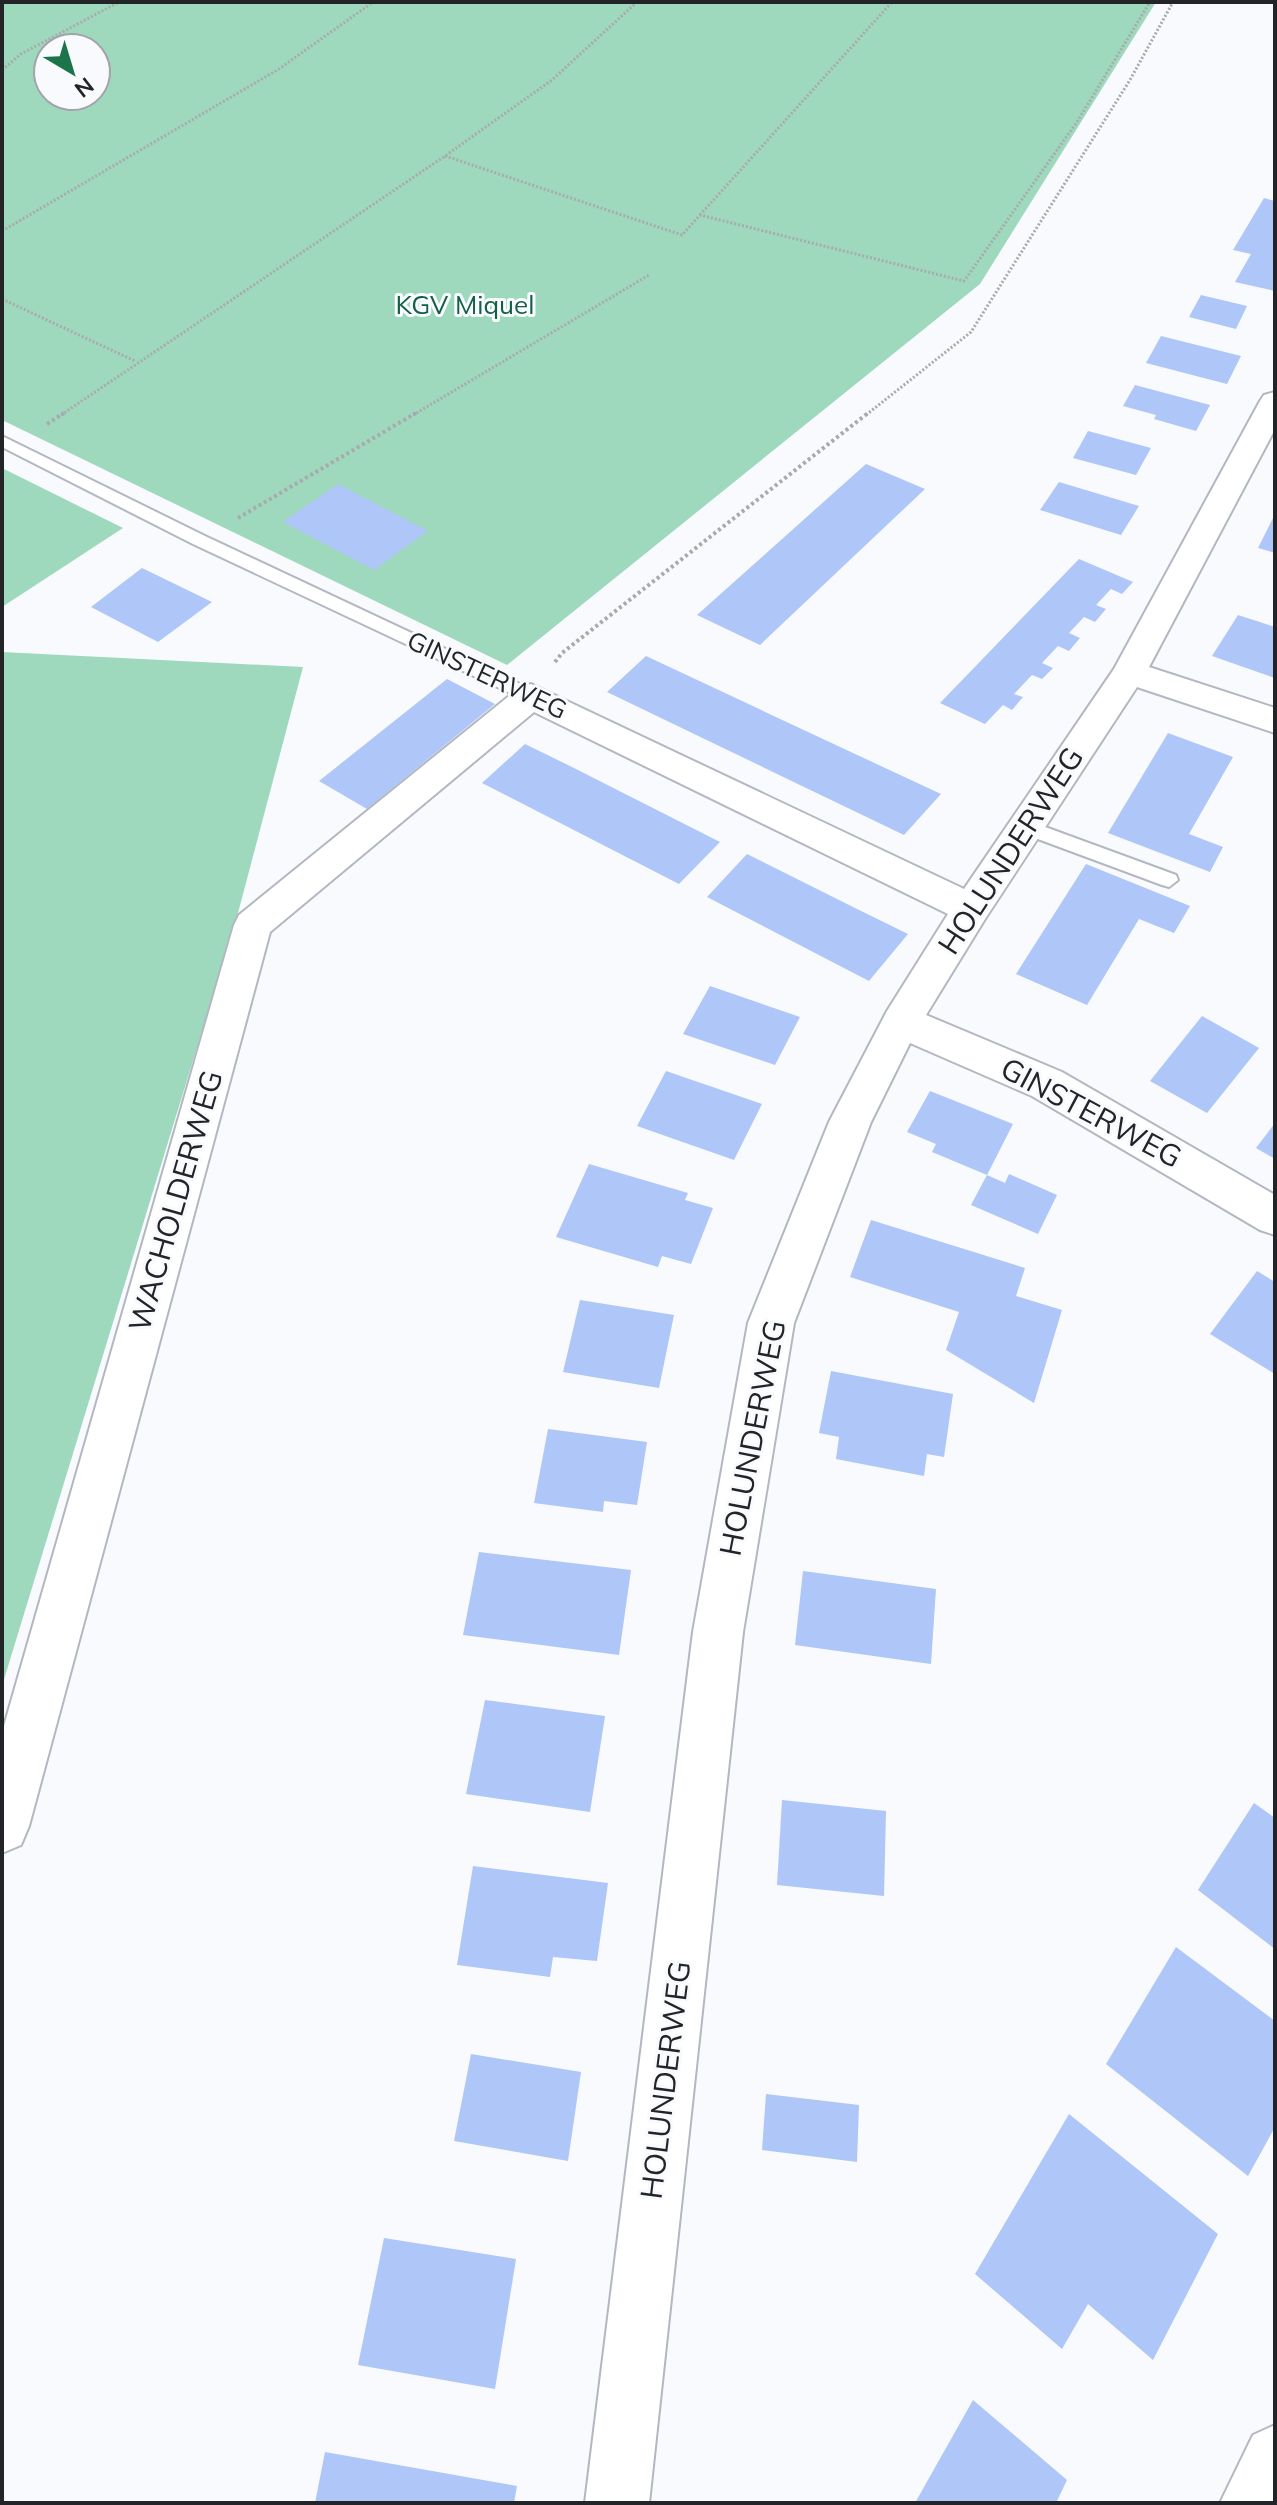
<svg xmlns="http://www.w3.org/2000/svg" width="1277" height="2505" font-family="Mulish,sans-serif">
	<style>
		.green { fill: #9ed9bd; fill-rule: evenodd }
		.building { fill: #aec6f8 }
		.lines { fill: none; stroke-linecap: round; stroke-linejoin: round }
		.lane-casing { stroke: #b3b7c1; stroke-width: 4 }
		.street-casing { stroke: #b3b7c1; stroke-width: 4 }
		.path-far1 { stroke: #a9aaae; stroke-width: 3; stroke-dasharray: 2 2; stroke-linecap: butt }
		.path { stroke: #a9aaae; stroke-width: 4; stroke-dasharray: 3 3; stroke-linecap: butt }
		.lane { fill: #fff; fill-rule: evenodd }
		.street { fill: #fff; fill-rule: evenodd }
		.labels { text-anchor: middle; stroke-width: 6; stroke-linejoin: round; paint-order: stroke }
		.far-park-label { font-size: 26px; fill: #156045; stroke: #f8fafe }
		.far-street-label { font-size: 26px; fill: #232428; stroke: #f8fafe }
		.street-label { font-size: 30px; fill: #232428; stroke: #f8fafe }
	</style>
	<rect width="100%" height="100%" fill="#f8fafe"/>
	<!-- green -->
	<g class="green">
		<path d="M2 2H1156L980 284 507 665 2 420ZM48 48H96V96H48Z"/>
		<path d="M2 468 123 528 2 607Z"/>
		<path d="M2 652 303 667 238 913 2 1686Z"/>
	</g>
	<!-- building -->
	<g class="building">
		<path d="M1264 198 1275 201V291L1235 282 1251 254 1233 250Z"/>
		<path d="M1201 295 1247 306 1236 329 1189 317Z"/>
		<path d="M1161 336 1241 356 1227 384 1146 363Z"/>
		<path d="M1135 385 1210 405 1196 431 1154 419 1156 415 1123 406Z"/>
		<path d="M1088 431 1151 448 1136 475 1073 458Z"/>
		<path d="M866 464 925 489 760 645 697 615Z"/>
		<path d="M1059 482 1139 506 1121 535 1040 510Z"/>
		<path d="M338 484 428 531 374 570 283 522Z"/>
		<path d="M1275 514V553L1258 548Z"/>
		<path d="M1079 559 1133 582 1122 594 1111 589 1096 605 1106 609 1095 622 1084 617 1069 633 1080 638 1069 651 1058 646 1042 663 1053 668 1042 679 1032 675 1014 694 1023 697 1012 710 1003 705 985 724 940 703Z"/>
		<path d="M142 568 212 602 158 642 91 607Z"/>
		<path d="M1238 615 1275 627V678L1212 656Z"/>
		<path d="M646 656 838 746 941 794 904 835 607 692Z"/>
		<path d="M447 679 495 704 367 809 319 781Z"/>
		<path d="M1168 733 1233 757 1189 834 1223 847 1210 872 1108 833Z"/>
		<path d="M525 744 572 767 720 842 679 884 482 783Z"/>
		<path d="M747 854 853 907 908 934 869 981 707 897Z"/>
		<path d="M1086 864 1190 906 1174 933 1139 919 1087 1005 1016 974Z"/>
		<path d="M710 986 800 1017 775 1065 683 1034Z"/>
		<path d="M1202 1016 1259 1048 1207 1113 1150 1081Z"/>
		<path d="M666 1071 762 1104 734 1160 637 1126Z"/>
		<path d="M930 1091 1013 1124 987 1175 932 1152 936 1144 907 1132Z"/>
		<path d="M1275 1123V1159L1256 1148Z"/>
		<path d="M589 1164 688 1193 685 1200 713 1208 691 1264 662 1256 658 1267 556 1237Z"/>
		<path d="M1009 1174 1057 1195 1038 1234 971 1205 987 1175 1005 1183Z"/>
		<path d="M871 1220 1025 1268 1016 1296 1062 1310 1034 1403 946 1350 959 1312 850 1277Z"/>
		<path d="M1257 1271 1275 1282V1374L1210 1334Z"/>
		<path d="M580 1300 674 1315 659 1388 563 1372Z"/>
		<path d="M831 1371 953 1394 944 1457 927 1454 924 1476 836 1459 839 1437 819 1433Z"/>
		<path d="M548 1429 647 1442 637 1505 604 1501 603 1512 534 1503Z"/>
		<path d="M479 1552 631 1570 619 1655 463 1635Z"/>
		<path d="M803 1571 936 1589 931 1664 795 1645Z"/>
		<path d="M485 1700 605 1716 590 1812 466 1794Z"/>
		<path d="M782 1800 886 1811 884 1896 777 1885Z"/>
		<path d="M1254 1803 1275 1818V1949L1198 1890Z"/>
		<path d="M473 1866 608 1883 597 1961 553 1957 550 1977 457 1965Z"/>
		<path d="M1176 1947 1275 2021V2127L1248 2176 1106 2064Z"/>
		<path d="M471 2054 581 2072 568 2161 454 2141Z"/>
		<path d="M766 2094 859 2105 857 2162 762 2150Z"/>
		<path d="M1069 2114 1218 2234 1153 2360 1088 2304 1062 2349 975 2274Z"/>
		<path d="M384 2238 516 2259 495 2389 358 2365Z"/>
		<path d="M973 2400 1067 2480 1056 2503H915Z"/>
		<path d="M325 2452 517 2486 514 2503H315Z"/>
	</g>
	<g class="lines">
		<!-- lane casing -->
		<g class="lane-casing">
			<g id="lane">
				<path d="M2 436 205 536 537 692 540 696 531 702 525 700 193 544 2 447Z"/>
				<path d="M1026 820 1176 875 1178 880 1169 887 1162 885 1019 832 1017 827 1019 822Z"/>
			</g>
		</g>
		<!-- street casing -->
		<g class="street-casing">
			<g id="street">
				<path d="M1275 392V429L1149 667 1275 708V733L1137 687 985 919 926 1015 1062 1072 1275 1195V1235L1260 1230 1032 1096 910 1043 871 1122 794 1323 743 1632 649 2503H585L693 1632 748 1323 829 1122 887 1011 948 914 534 712 270 932 29 1826 21 1845 2 1853V1733L234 925 239 915 519 688 531 684 964 889 1114 669 1260 401 1264 395Z"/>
				<path d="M1275 2425V2503H1220L1253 2435Z"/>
			</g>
		</g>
		<!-- path-far1 -->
		<g class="path-far1">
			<path d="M2 70 21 54 119 2"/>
			<path d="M445 156 682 235 700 215 964 281 1077 122 1150 2"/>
			<path d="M700 215 892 2"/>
			<path d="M2 231 279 69 373 2"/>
			<path d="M2 299 135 361"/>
			<path d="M61 415 445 156 552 80 637 2"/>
			<path d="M413 415 649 275"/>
			<path d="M866 415 971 332 1130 80 1173 2"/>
		</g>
		<!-- path -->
		<g class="path">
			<path d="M47 424 64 413"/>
			<path d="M238 518 416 413"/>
			<path d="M555 662 562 653 868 413"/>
		</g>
		<!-- lane -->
		<use href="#lane" class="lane"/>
		<!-- street -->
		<use href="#street" class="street"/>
	</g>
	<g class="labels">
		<!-- far-park labels -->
		<g class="far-park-label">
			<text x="465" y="314">KGV Miquel</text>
		</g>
		<!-- far-street labels -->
		<g class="far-street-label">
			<text transform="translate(487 675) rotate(25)" y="9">GINSTERWEG</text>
		</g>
		<!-- street labels -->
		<g class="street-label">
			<text transform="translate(1011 851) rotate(-57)" y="10">HOLUNDERWEG</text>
			<text transform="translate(1091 1113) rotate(28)" y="10">GINSTERWEG</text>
			<text transform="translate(176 1201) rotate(-74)" y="10">WACHOLDERWEG</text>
			<text transform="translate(753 1438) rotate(-79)" y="10">HOLUNDERWEG</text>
			<text transform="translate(666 2080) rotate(-83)" y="10">HOLUNDERWEG</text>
		</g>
	</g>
	<!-- border -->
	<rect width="1277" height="2505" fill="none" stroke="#232428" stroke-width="8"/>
	<!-- north arrow -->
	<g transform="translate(72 72) rotate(142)"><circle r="38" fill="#f8fafe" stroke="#a3a4a8" stroke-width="2"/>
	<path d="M0-6L14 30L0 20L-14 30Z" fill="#1c754a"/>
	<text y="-12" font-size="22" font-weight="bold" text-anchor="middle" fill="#232428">N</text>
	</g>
</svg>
